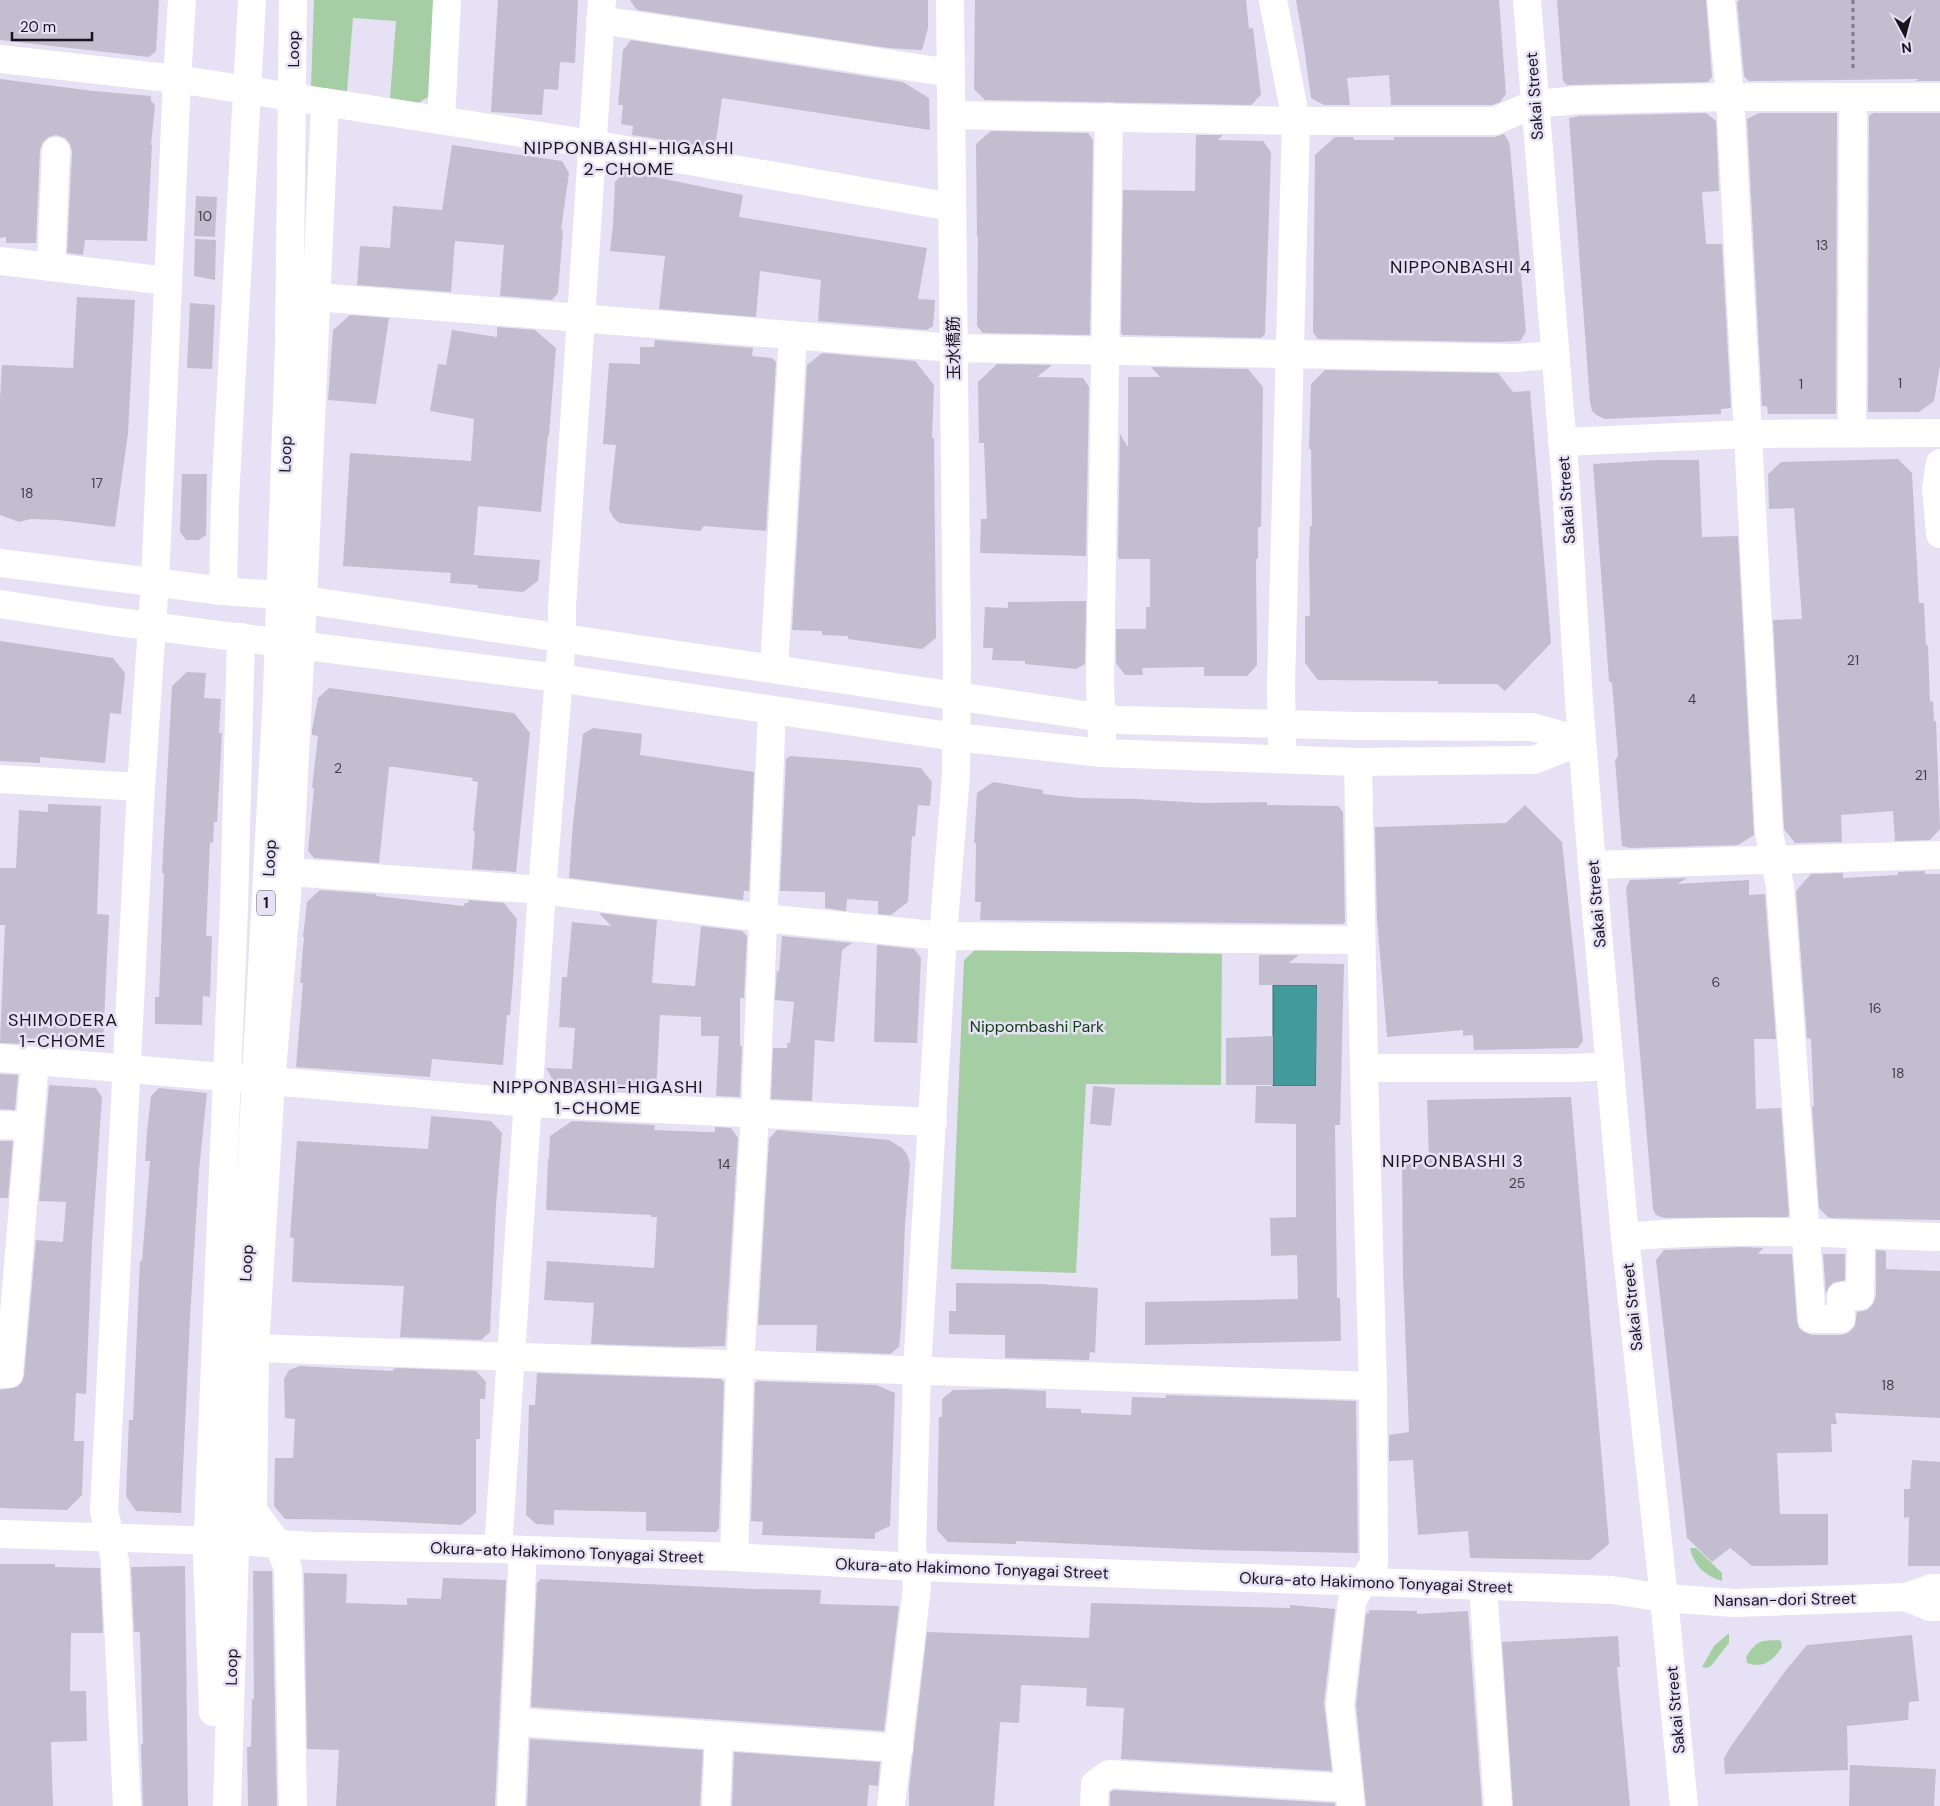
<svg xmlns="http://www.w3.org/2000/svg" width="1940" height="1806" font-family="'DM Sans','Noto Sans JP',sans-serif">
	<style>
		.green { fill: #a6cea4 }
		.water { fill: #439a9b; stroke: #367275 }
		.building { fill: #c3bdd0 }
		.lines { fill: none; stroke-linecap: round; stroke-linejoin: round }
		.path { stroke: #7f7b88; stroke-width: 3; stroke-dasharray: 4 4; stroke-linecap: butt }
		.minor { stroke: #fff; stroke-width: 28 }
		.major { stroke: #fff; stroke-width: 28 }
		.highway { stroke: #fff; stroke-width: 28 }
		.labels { text-anchor: middle; stroke-width: 5; stroke-linejoin: round; paint-order: stroke }
		.number-label { font-size: 14px; fill: #423f49 }
		.shield { fill: #e7e1f5; stroke: #55525d; stroke-width: 1 }
		.shield-label { font-size: 15px; font-weight: bold; fill: #17151c }
		.street-label { font-size: 16px; fill: #17151c; stroke: #e7e1f5 }
		.park-label { font-size: 16px; fill: #0c3d0f; stroke: #e7e1f5 }
		.neighbourhood-label { font-size: 18px; letter-spacing: 1px; fill: #17151c; stroke: #e7e1f5 }
	</style>
	<rect width="100%" height="100%" fill="#e7e1f5"/>
	<!-- green -->
	<g class="green">
		<path d="M314 0H438L433 94 418 103 390 98 396 21 353 18 347 91 311 87Z"/>
		<path d="M976 949 1222 954 1221 1085 1086 1084 1076 1273 951 1269 964 960Z"/>
		<path d="M1690 1548H1696L1722 1573V1581C1705 1576 1694 1566 1690 1548Z"/>
		<path d="M1729 1633V1643L1711 1666 1707 1668 1702 1667 1714 1646Z"/>
		<path d="M1778 1640 1781 1641 1782 1647C1773 1660 1765 1669 1747 1663L1746 1657C1757 1641 1758 1641 1778 1640Z"/>
	</g>
	<!-- water -->
	<path class="water" d="M1273 985H1317L1316 1086H1273Z"/>
	<!-- building -->
	<g class="building">
		<path d="M0 0H159L156 51 149 57 0 40Z"/>
		<path d="M498 0H578L575 63 560 62 558 90 544 89 542 115 491 112Z"/>
		<path d="M630 0H928V28L922 50 888 48 637 10Z"/>
		<path d="M975 0H1246L1249 29 1253 28 1261 95 1251 105 985 100 974 89Z"/>
		<path d="M1296 0H1499L1506 94 1500 102 1492 105H1391L1389 75 1347 78 1350 105H1324L1311 98 1303 40Z"/>
		<path d="M1557 0H1706L1712 77 1708 82 1567 85 1563 81Z"/>
		<path d="M1740 0H1940V81H1915L1919 79 1749 81 1744 76 1737 2Z"/>
		<path d="M631 40 903 82 929 98 930 130 722 98 715 148 632 135 633 126 621 124 623 105H618L623 50Z"/>
		<path d="M0 79 93 91 151 96V101L155 105 151 145H152L147 241 85 240 83 255 67 253 72 152 70 144 65 138 56 135 49 137 43 142 40 150 36 243H6V237L0 238Z"/>
		<path d="M1706 113 1716 121 1719 191 1702 192 1706 244H1722L1731 408 1721 409V414L1605 419 1598 416 1592 411 1590 402 1569 118 1580 116Z"/>
		<path d="M1759 113H1837L1836 413 1835 414H1768L1767 406H1762L1747 119Z"/>
		<path d="M1873 113H1940V365L1934 401 1919 412H1868L1869 116Z"/>
		<path d="M991 131 1088 133 1093 140 1090 335 983 333 977 326 978 237H977L976 144Z"/>
		<path d="M1504 134 1509 142 1510 147 1526 332 1520 341 1497 342 1318 339 1313 332 1315 155 1335 137H1353L1354 140H1394V137H1495Z"/>
		<path d="M1196 135H1223L1218 140 1263 141 1271 152 1265 334 1261 338 1123 335 1121 333 1123 190 1195 191Z"/>
		<path d="M452 145 562 161 569 173 561 230H563L558 293 552 300 500 296 504 245 455 241 451 292 357 285 360 246 390 248 393 206 442 210Z"/>
		<path d="M625 171 743 195 739 217 927 248 918 299 935 300 933 326 927 330 818 321 821 280 760 271 756 317 659 309 665 256 610 251 613 225 615 182Z"/>
		<path d="M196 196 217 197 215 237 194 236Z"/>
		<path d="M195 239 216 240 215 280 194 276Z"/>
		<path d="M77 297 135 300 128 433 115 527 58 520 31 519 19 522 0 515V399L2 365 73 368Z"/>
		<path d="M190 303 215 305 212 369 187 368Z"/>
		<path d="M350 315 389 318 376 404 328 400 333 330Z"/>
		<path d="M497 327 535 330 556 348 549 435H548L541 512 478 506 474 555 540 560 538 581 523 592 477 588 478 585 450 583 451 573 343 566 350 453 471 461 474 419 430 411 438 364 446 365 452 330 497 337Z"/>
		<path d="M655 340 753 348 752 356 772 358 776 362 766 531 704 526 700 531 619 523 613 517 609 509 616 445 603 444 609 363 640 364V347H654Z"/>
		<path d="M822 353 915 361 934 385 932 438H934L936 638 922 649 848 639V636L822 635V631L792 630 807 365Z"/>
		<path d="M997 364 1052 365 1037 377 1083 378 1089 387 1086 556 980 553 981 519H987L984 443H979L978 382Z"/>
		<path d="M1151 367 1248 369 1263 387 1261 527H1258V559H1256L1257 665 1247 676H1204V667L1142 668 1143 675H1125L1116 663V629H1146V607H1150V559H1119L1118 556 1120 434 1128 447V377H1160Z"/>
		<path d="M1325 370 1498 373 1513 392 1530 391 1551 643 1505 691 1497 684H1438V681L1318 680 1305 663V616H1310L1309 554 1310 526H1312L1311 449H1309L1311 384Z"/>
		<path d="M1898 459 1912 473 1919 603H1924L1926 646 1928 645 1930 702 1933 701 1934 721H1936L1940 829 1930 840 1895 841 1893 811 1841 815 1842 842 1795 843 1784 829 1773 620 1802 619 1794 508 1769 509 1768 474 1781 462Z"/>
		<path d="M1657 460H1699L1702 537 1738 536 1754 835 1738 845 1630 848 1622 846 1615 760 1618 756 1612 683 1609 681 1593 464Z"/>
		<path d="M182 474H207L206 535 199 540H186L180 532Z"/>
		<path d="M1086 601 1085 664 1076 669 1025 664V661L992 660 993 648H983L985 607 1008 608V602Z"/>
		<path d="M0 641 113 658 125 673 121 714 110 713 105 763 40 757V763L0 761Z"/>
		<path d="M187 672 206 673 204 698 221 699 219 733H222L217 822H214L213 843 210 842 206 936H212L210 997 203 996 202 1025 155 1024V997H159L164 873H162L172 686Z"/>
		<path d="M329 688 514 713 530 733 516 872 472 869 475 831H473L478 782 472 781 473 778 394 767H389L379 863 314 858 308 851 314 788H312L318 736 312 735V730L318 698Z"/>
		<path d="M593 728 642 734 640 755 754 772 749 891H744L743 900 569 878 573 824 583 734Z"/>
		<path d="M790 756 857 761 921 768 932 782 930 806 918 805 915 837 912 836 908 902 891 915 878 914V901L847 899 846 911 825 908V892L780 891 786 759Z"/>
		<path d="M993 782 1043 790V794L1079 798 1137 799 1201 803 1267 802V805L1338 806 1343 812 1345 922 1343 924 980 920 981 902H975L976 843H974L977 793Z"/>
		<path d="M48 804 101 806 97 914 109 915 103 1043 23 1039V1044L0 1043 5 925H0V868H16L19 810 48 812Z"/>
		<path d="M1525 805 1562 842 1583 1041 1578 1048 1474 1050 1473 1035 1463 1036V1030L1387 1037 1377 919 1375 827 1506 823Z"/>
		<path d="M1925 871V874H1940V1220L1829 1218 1819 1208 1812 1106H1814L1811 1039 1807 1038 1796 891 1811 874 1843 873V878L1898 875V872Z"/>
		<path d="M1687 878 1677 884 1749 880V895L1765 894 1776 1039H1754L1756 1109 1781 1108 1789 1215 1787 1217 1664 1218 1656 1215 1653 1209 1626 888 1630 880Z"/>
		<path d="M320 890 376 894V896L464 906 465 903H468L469 900 504 903 517 919 513 980 510 1015H507L503 1065 432 1059 430 1077 296 1067 303 983H300L304 937H303L307 902Z"/>
		<path d="M599 913 657 920 652 983 695 986 701 926 742 931 747 936 744 998H740V1046H742L740 1097 716 1096 719 1036H701V1017L660 1015 656 1093 558 1089 546 1068 572 1069 575 1028 559 1027 562 977H567L572 922 611 926Z"/>
		<path d="M782 936 852 943 842 950 834 1042 815 1040 812 1101 771 1099 773 1048H787V1043H790L794 1002 775 1000 777 970 779 972Z"/>
		<path d="M877 945 914 949 921 958 917 1043 874 1042Z"/>
		<path d="M1259 955H1299L1289 963 1344 964 1340 1125H1335L1337 1298H1340L1341 1341 1145 1345V1302L1298 1299 1297 1255 1271 1256 1270 1218 1296 1217V1124L1255 1123 1256 1086H1316L1317 985H1259Z"/>
		<path d="M1273 1036V1085H1226V1038Z"/>
		<path d="M0 1074 18 1075 15 1110 0 1109Z"/>
		<path d="M49 1085 96 1088 102 1097 92 1242 86 1394 76 1393 74 1441H84L82 1495 67 1510 0 1508V1390L17 1387 22 1382 24 1376 36 1240 63 1242 66 1202 39 1201Z"/>
		<path d="M1093 1086 1115 1088 1111 1126 1090 1124Z"/>
		<path d="M159 1088 207 1093 199 1170 190 1318 181 1513 136 1511 126 1496 129 1420H133L140 1261H142L150 1161H145L147 1132 151 1096Z"/>
		<path d="M1571 1097 1609 1544 1590 1560 1470 1558 1468 1531 1418 1535 1413 1460 1389 1461V1435L1409 1432 1403 1274 1402 1160 1429 1159 1427 1100Z"/>
		<path d="M431 1116 491 1121 502 1133 496 1205 490 1332 481 1340 400 1337 404 1286 292 1282 294 1238 290 1237 297 1141 428 1149Z"/>
		<path d="M572 1121 655 1125 654 1130 706 1132H715V1127L731 1128 738 1138 725 1346 688 1347 591 1344 594 1303 544 1300 547 1261 654 1268 657 1217H651V1215L546 1210 548 1159H549L550 1136Z"/>
		<path d="M777 1130 889 1140 902 1148 907 1154 910 1164 905 1225 901 1326 899 1347 890 1354 816 1351 817 1325H758L769 1139Z"/>
		<path d="M0 1141H13L8 1198H0Z"/>
		<path d="M1743 1247 1763 1248 1758 1254H1792L1797 1321 1799 1328 1804 1332 1812 1335H1841L1848 1333 1855 1326 1857 1312 1867 1310 1873 1304 1876 1296V1250L1886 1251V1269L1940 1271V1418L1835 1413 1837 1424H1831L1832 1452 1777 1453 1780 1514H1828V1565L1752 1566 1730 1548 1712 1562 1687 1538 1656 1260 1664 1250Z"/>
		<path d="M1823 1254H1845V1280L1833 1283 1828 1288 1826 1294Z"/>
		<path d="M956 1283 1040 1284 1098 1288 1095 1353 1090 1352 1089 1360 1005 1358V1335L949 1334V1311H956Z"/>
		<path d="M300 1366 393 1371V1369L398 1368 476 1371 486 1382 485 1399H480V1439H476V1513L461 1525 359 1520 285 1519 274 1506 275 1458H293L295 1419 285 1418 284 1379 289 1370Z"/>
		<path d="M537 1373 721 1379 724 1382 719 1528 716 1532 646 1531V1512L554 1510V1525L536 1524 526 1515 529 1405H535Z"/>
		<path d="M758 1381 876 1385 895 1393 890 1526 875 1533V1539L762 1535 763 1522 751 1521 755 1383Z"/>
		<path d="M1004 1389 1046 1391V1408L1081 1409V1413L1131 1415 1132 1397 1166 1398V1395L1356 1401 1358 1553 1207 1550 1016 1541V1544L948 1542 937 1530 939 1417H942V1399L953 1390Z"/>
		<path d="M1912 1460 1940 1462V1566H1908L1909 1517 1904 1518V1489H1910Z"/>
		<path d="M0 1564H55V1567L100 1568 103 1633H71L70 1691H86L87 1741 51 1742 53 1806H0Z"/>
		<path d="M185 1566 188 1806H143L141 1744H143L140 1632H134L131 1567Z"/>
		<path d="M253 1571H272L277 1806H248L247 1747H251L252 1699H254Z"/>
		<path d="M304 1573 347 1574 346 1603 407 1605V1598L441 1599 443 1578 506 1580 495 1806H336L339 1750 307 1749Z"/>
		<path d="M540 1579 754 1589 821 1590 820 1604 899 1606 884 1731 531 1707 537 1582H539Z"/>
		<path d="M1091 1603 1290 1608V1605L1335 1609 1324 1703 1332 1771 1121 1759 1124 1708 1086 1706 1087 1688 1021 1685 1019 1723 1000 1722 994 1806H909V1788L927 1632 1089 1638Z"/>
		<path d="M1369 1610 1417 1611V1614L1468 1611 1482 1806H1366L1356 1705 1366 1613H1369Z"/>
		<path d="M1912 1635 1919 1701 1909 1702 1908 1720 1847 1726 1848 1770 1725 1774 1724 1758 1731 1746 1786 1670 1807 1645Z"/>
		<path d="M1618 1636 1620 1667H1617L1630 1806H1513L1502 1642Z"/>
		<path d="M530 1739 703 1750 700 1806H527Z"/>
		<path d="M734 1752 880 1762 878 1786 869 1785 867 1806H732Z"/>
		<path d="M1850 1765 1936 1769 1934 1806H1849Z"/>
		<path d="M1114 1790 1335 1803V1806H1110V1792Z"/>
	</g>
	<g class="lines">
		<!-- path -->
		<path class="path" d="M1853 0V69"/>
		<!-- minor -->
		<g class="minor">
			<path d="M1273 0 1296 121 1281 685 1282 743"/>
			<path d="M1721 0 1730 97 1769 833 1780 886 1812 1319H1841V1296H1860L1861 1235"/>
			<path d="M600 20 951 73"/>
			<path d="M0 59 177 79 592 144 952 207"/>
			<path d="M951 115 1296 121H1495L1534 104 1579 100 1730 97H1940"/>
			<path d="M441 120 447 0"/>
			<path d="M0 261 168 281"/>
			<path d="M51 267 56 151"/>
			<path d="M317 297 953 348 1515 358 1555 355"/>
			<path d="M1852 433 1853 98"/>
			<path d="M1562 442 1749 434 1940 433"/>
			<path d="M1940 463 1936 488 1940 534"/>
			<path d="M0 563 223 591 264 594 1118 720 1357 726 1532 727 1582 741"/>
			<path d="M0 604 110 621 558 678 956 737 1102 753 1358 762 1534 760 1582 741"/>
			<path d="M774 669 793 335"/>
			<path d="M1102 736 1100 682 1109 117"/>
			<path d="M0 779 141 787"/>
			<path d="M1592 865 1940 855"/>
			<path d="M289 872 542 890 764 918 943 936 1361 940"/>
			<path d="M0 1058 529 1103 933 1122"/>
			<path d="M1364 1068H1573L1610 1066"/>
			<path d="M0 1125 29 1126"/>
			<path d="M1625 1237C1729 1227 1835 1234 1940 1237"/>
			<path d="M255 1348 1373 1386"/>
			<path d="M0 1374H9L35 1061"/>
			<path d="M0 1534 252 1542 313 1546 498 1549 734 1557 915 1567 1612 1590 1664 1598 1734 1603 1906 1597 1932 1588H1940"/>
			<path d="M498 1549 542 890 562 638V606L602 0"/>
			<path d="M734 1557 740 1365 755 1114 772 710"/>
			<path d="M1483 1586 1498 1806"/>
			<path d="M1906 1597 1930 1607H1940"/>
			<path d="M516 1722 899 1748"/>
			<path d="M127 1806 115 1561 104 1510 141 787 155 582 177 79 182 0"/>
			<path d="M293 1806 288 1568 278 1544 253 1510 255 1348 271 1082 289 872 303 601 325 102"/>
			<path d="M511 1806 523 1550"/>
			<path d="M716 1806 719 1736"/>
			<path d="M891 1806 917 1587 912 1547 917 1370 943 936 956 775 957 660 950 0"/>
			<path d="M1094 1806 1095 1784 1109 1774 1349 1788"/>
			<path d="M1351 1806 1340 1705 1352 1601 1374 1563 1373 1386 1364 1068 1358 762"/>
		</g>
		<!-- major -->
		<path class="major" d="M1527 0 1566 486 1579 701 1592 865 1625 1237 1664 1598 1684 1806"/>
		<!-- highway -->
		<g class="highway">
			<path d="M223 591 225 499 252 0"/>
			<path d="M213 1712 207 1554 234 909 241 637"/>
			<path d="M227 1806 241 1355 277 692 289 345 293 0"/>
		</g>
	</g>
	<g class="labels">
		<!-- number labels -->
		<g class="number-label">
			<text x="205" y="221">10</text>
			<text x="1822" y="250">13</text>
			<text x="1900" y="388">1</text>
			<text x="1801" y="389">1</text>
			<text x="97" y="488">17</text>
			<text x="27" y="498">18</text>
			<text x="1853" y="665">21</text>
			<text x="1692" y="704">4</text>
			<text x="338" y="773">2</text>
			<text x="1921" y="780">21</text>
			<text x="1716" y="987">6</text>
			<text x="1875" y="1013">16</text>
			<text x="1898" y="1078">18</text>
			<text x="724" y="1169">14</text>
			<text x="1517" y="1188">25</text>
			<text x="1888" y="1390">18</text>
		</g>
		<!-- shield labels -->
		<rect class="shield" x="257" y="890.5" width="18" height="25" rx="4"/>
		<g class="shield-label">
			<text x="266" y="908">1</text>
		</g>
		<!-- street labels -->
		<g class="street-label">
			<text transform="translate(293 49) rotate(-90)" y="6">Loop</text>
			<text transform="translate(1534 96) rotate(-94)" y="6">Sakai Street</text>
			<text transform="translate(953 348) rotate(-91)" y="6">玉水橋筋</text>
			<text transform="translate(285 454) rotate(-88)" y="6">Loop</text>
			<text transform="translate(1566 500) rotate(-94)" y="6">Sakai Street</text>
			<text transform="translate(269 858) rotate(-87)" y="6">Loop</text>
			<text transform="translate(1596 904) rotate(-95)" y="6">Sakai Street</text>
			<text transform="translate(246 1263) rotate(-87)" y="6">Loop</text>
			<text transform="translate(1632 1307) rotate(-96)" y="6">Sakai Street</text>
			<text transform="translate(567 1552) rotate(2)" y="6">Okura-ato Hakimono Tonyagai Street</text>
			<text transform="translate(972 1568) rotate(2)" y="6">Okura-ato Hakimono Tonyagai Street</text>
			<text transform="translate(1376 1582) rotate(2)" y="6">Okura-ato Hakimono Tonyagai Street</text>
			<text transform="translate(1785 1599) rotate(-1)" y="6">Nansan-dori Street</text>
			<text transform="translate(231 1667) rotate(-89)" y="6">Loop</text>
			<text transform="translate(1675 1710) rotate(-95)" y="6">Sakai Street</text>
		</g>
		<!-- park labels -->
		<g class="park-label">
			<text x="1037" y="1032">Nippombashi Park</text>
		</g>
		<!-- neighbourhood labels -->
		<g class="neighbourhood-label">
			<text x="629" y="154">NIPPONBASHI-HIGASHI<tspan x="629" dy="21">2-CHOME</tspan></text>
			<text x="1461" y="273">NIPPONBASHI 4</text>
			<text x="63" y="1026">SHIMODERA<tspan x="63" dy="21">1-CHOME</tspan></text>
			<text x="598" y="1093">NIPPONBASHI-HIGASHI<tspan x="598" dy="21">1-CHOME</tspan></text>
			<text x="1453" y="1167">NIPPONBASHI 3</text>
		</g>
	</g>
	<!-- north arrow -->
	<g transform="translate(1905 35) rotate(173)" stroke="#e7e1f5" stroke-width="4" paint-order="stroke">
	<path d="M0-4L9 19L0 12L-9 19Z" fill="#17151c"/>
	<text y="-8" font-size="14" font-weight="bold" text-anchor="middle" fill="#17151c">N</text>
	</g>
	<!-- scale -->
	<path d="M12 32v8h80v-8" fill="none" stroke="#17151c" stroke-width="2.5"/>
	<text x="20" y="32" font-size="15" fill="#17151c" stroke="#e7e1f5" stroke-width="4" paint-order="stroke">20 m</text>
</svg>
